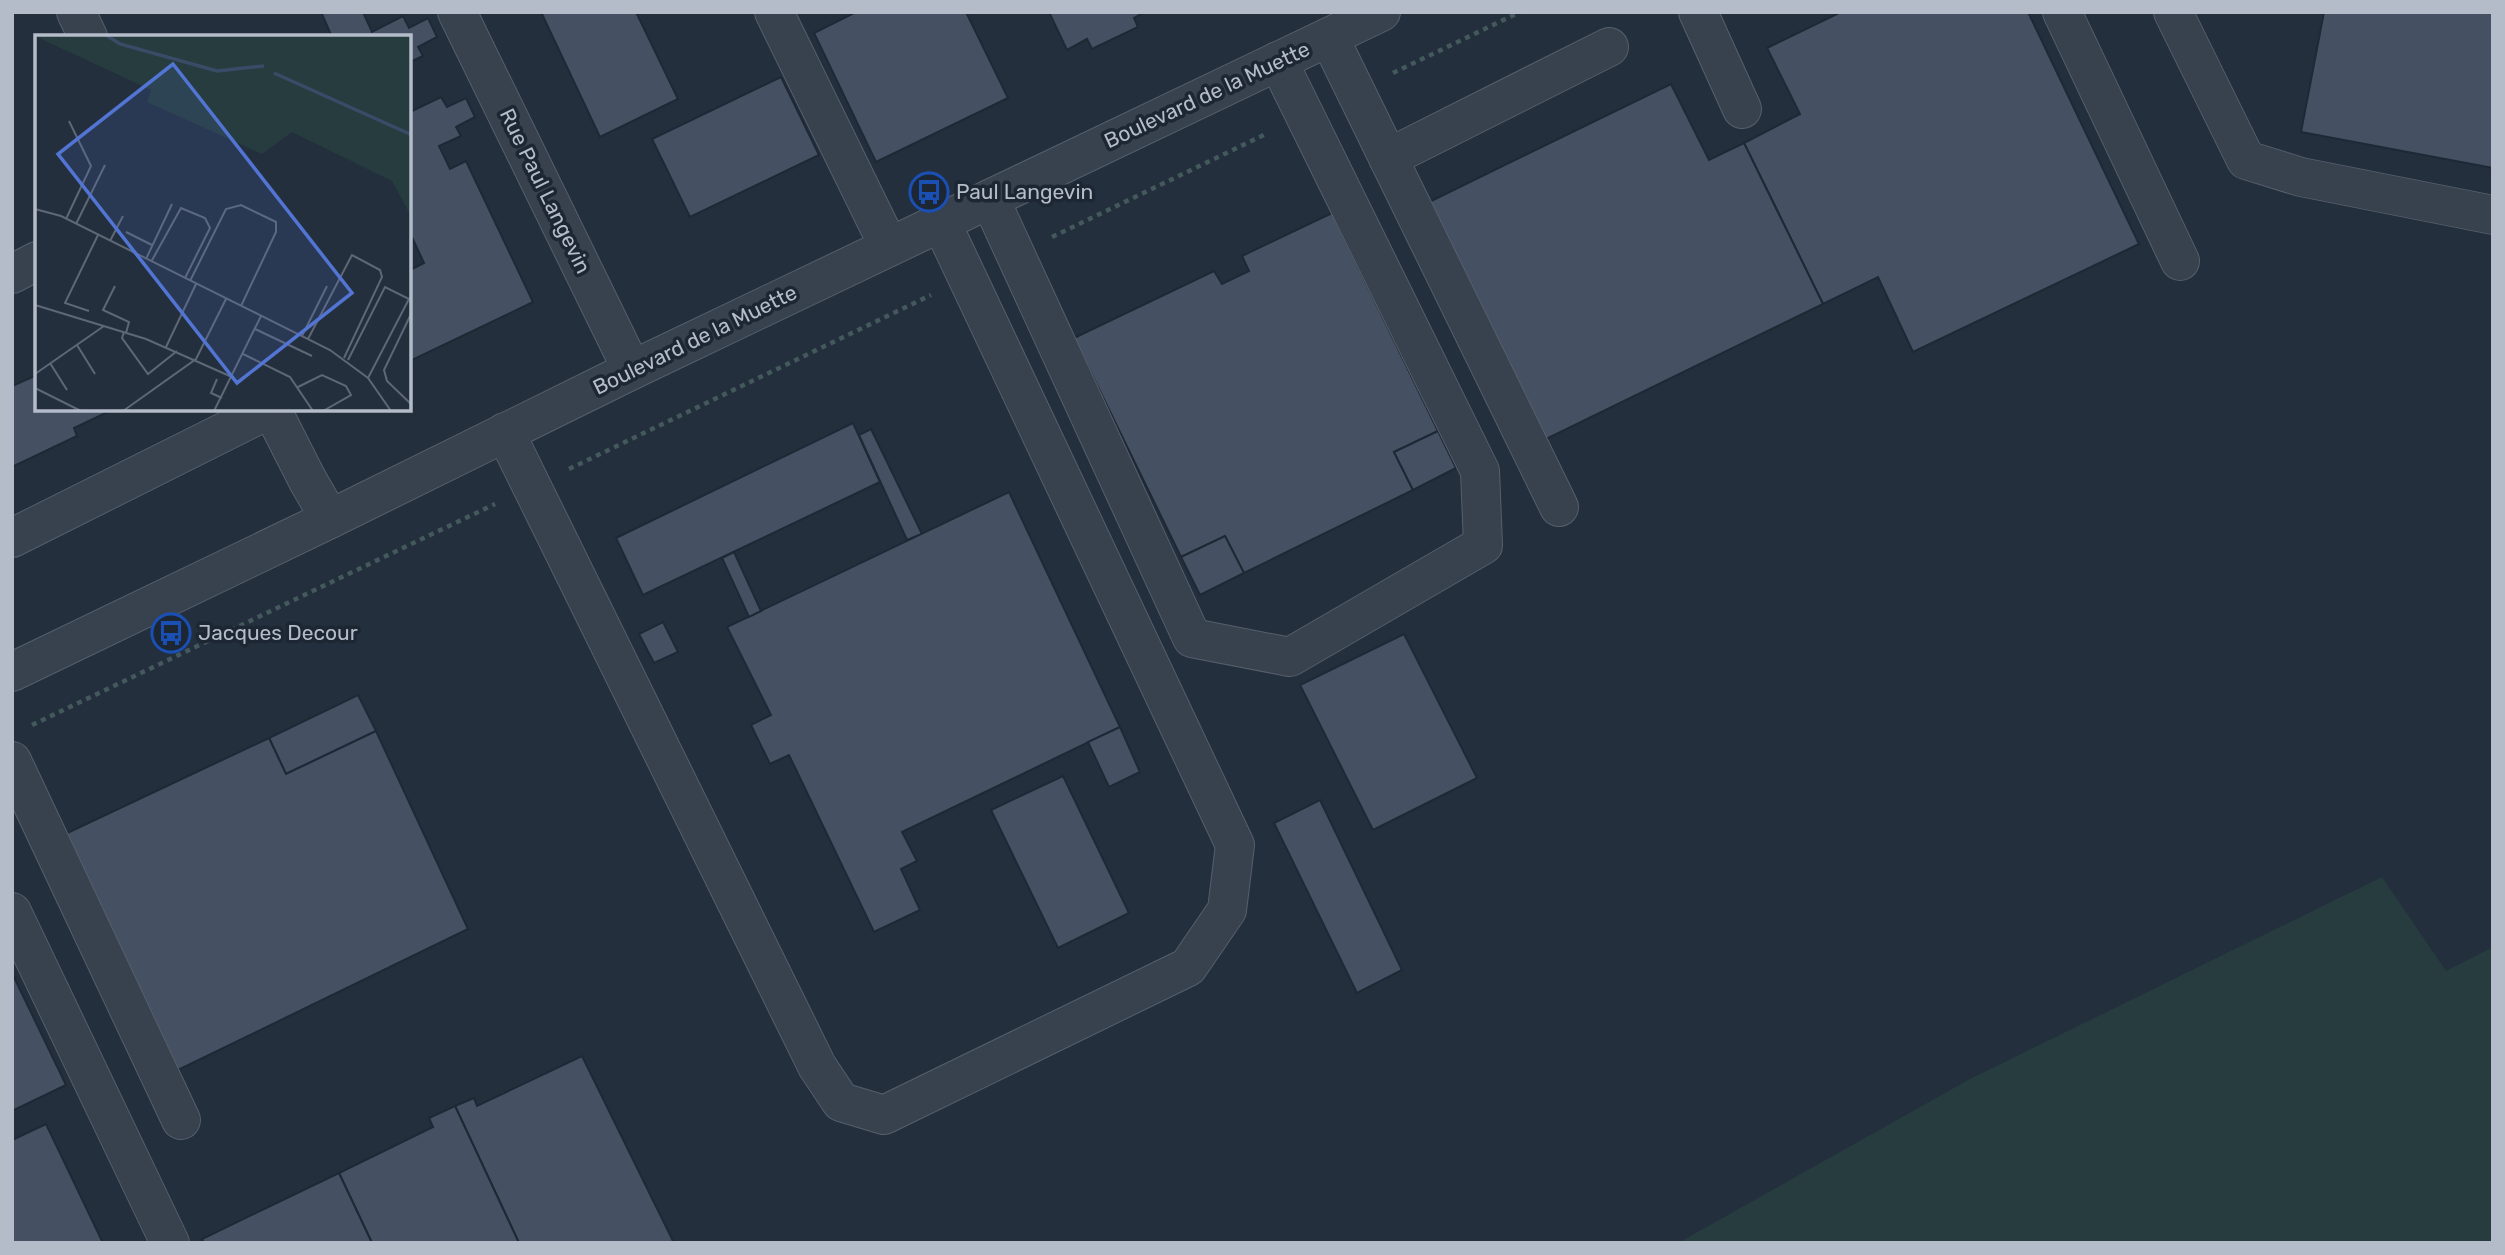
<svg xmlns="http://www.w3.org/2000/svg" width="2505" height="1255" font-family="Rubik,sans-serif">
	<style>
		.green { fill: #263c3f }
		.building { fill: #455162; stroke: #1f2835; stroke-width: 2 }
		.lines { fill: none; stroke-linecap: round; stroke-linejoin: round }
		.minor-casing { stroke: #565f6c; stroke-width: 40 }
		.path { stroke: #44595c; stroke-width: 4.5; stroke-dasharray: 5 5; stroke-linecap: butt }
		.minor { stroke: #38414e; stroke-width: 38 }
		.labels { text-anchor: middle; stroke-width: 7; stroke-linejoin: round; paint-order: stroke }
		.street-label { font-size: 21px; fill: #b4bcc9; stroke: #1d2633 }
		.poi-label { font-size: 21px; fill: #b4bcc9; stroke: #1d2633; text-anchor: start }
		.inset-river { fill: none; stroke: #394c67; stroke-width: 3.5 }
		.inset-road { fill: none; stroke: #5e6776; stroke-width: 2 }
		.view { fill: #5274d3; fill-opacity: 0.15; stroke: #5274d3; stroke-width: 3.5 }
		.inset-edge { fill: none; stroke: #b4bcc9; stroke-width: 3.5 }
	</style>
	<rect width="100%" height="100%" fill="#242f3e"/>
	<!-- green -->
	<path class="green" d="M2382 877 2446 971 2493 947V1243H1678L1970 1079Z"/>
	<!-- building -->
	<g class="building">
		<path d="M321 12H363L372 32 403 16 409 28 428 18 437 37 418 47 423 56 410 62V37H332Z"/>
		<path d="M541 12H636L678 99 600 137Z"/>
		<path d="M856 12H966L1008 98 876 162 814 33Z"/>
		<path d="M1049 12H1145L1134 18 1138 27 1092 49 1087 39 1067 50Z"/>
		<path d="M1841 12H2028L2139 244 1913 352 1878 277 1823 304 1744 143 1800 114 1767 48Z"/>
		<path d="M2324 12H2493V168L2301 132Z"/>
		<path d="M781 77 819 155 690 217 652 139Z"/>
		<path d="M1671 84 1709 160 1744 143 1823 304 1540 442 1425 204Z"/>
		<path d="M441 97 447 107 466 98 475 117 456 127 461 136 439 146 450 169 466 161 533 302 410 361V270L424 263 410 233V112Z"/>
		<path d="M1332 213 1438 431 1394 452 1413 490 1244 573 1225 536 1181 557 1074 338 1214 271 1222 284 1249 271 1242 256Z"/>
		<path d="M37 375V410H112L74 428 77 436 12 467V386Z"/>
		<path d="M853 423 880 482 643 595 616 538Z"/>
		<path d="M871 429 922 534 907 540 859 435Z"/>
		<path d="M1438 431 1456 468 1413 490 1394 452Z"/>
		<path d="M1009 492 1120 727 902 832 917 861 901 869 920 910 874 932 789 755 770 764 751 725 771 715 727 627Z"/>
		<path d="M1225 536 1244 573 1200 595 1181 557Z"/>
		<path d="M734 552 761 611 749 617 722 558Z"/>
		<path d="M663 622 678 652 654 663 639 634Z"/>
		<path d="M1404 634 1477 778 1373 830 1300 685Z"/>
		<path d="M358 695 376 731 286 774 269 738Z"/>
		<path d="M1120 727 1140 772 1109 787 1088 742Z"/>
		<path d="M376 731 468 929 178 1070 65 834 269 738 286 774Z"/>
		<path d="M1063 776 1129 913 1058 948 991 810Z"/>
		<path d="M1320 800 1402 970 1357 993 1274 823Z"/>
		<path d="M12 973 66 1085 12 1111Z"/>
		<path d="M582 1056 674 1243H519L455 1106 474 1098 477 1106Z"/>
		<path d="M455 1106 519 1243H372L339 1173 433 1127 429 1118Z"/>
		<path d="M46 1124 103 1243H12V1140Z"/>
		<path d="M339 1173 372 1243H204L202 1239Z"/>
	</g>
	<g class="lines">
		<!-- minor casing -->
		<g class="minor-casing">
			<g id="minor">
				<path d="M76 12 88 37"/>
				<path d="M457 12 632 370"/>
				<path d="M774 12 889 247"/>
				<path d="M1698 12 1742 109"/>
				<path d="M2062 12 2180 261"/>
				<path d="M2173 12 2246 160 2301 177 2493 215"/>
				<path d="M1329 37 1559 507"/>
				<path d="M1388 158 1609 47"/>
				<path d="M990 199 1192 638 1290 657 1483 545 1480 471 1278 61"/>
				<path d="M12 274 37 261"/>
				<path d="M272 410 307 479 330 519"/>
				<path d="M505 432 817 1066 841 1102 884 1115 1188 967 1227 910 1235 845 941 222"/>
				<path d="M12 538 268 410"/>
				<path d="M12 672 330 519 632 370 1381 12"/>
				<path d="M12 761 181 1120"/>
				<path d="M12 912 170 1243"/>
			</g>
		</g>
		<!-- path -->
		<g class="path">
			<path d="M1393 73 1520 12"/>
			<path d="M1052 237 1268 133"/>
			<path d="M569 469 931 295"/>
			<path d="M32 725 495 504"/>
		</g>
		<!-- minor -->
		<use href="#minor" class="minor"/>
	</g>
	<!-- icons -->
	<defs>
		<g id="bus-ring" transform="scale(2.0125)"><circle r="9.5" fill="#1d2633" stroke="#1a4fb4" stroke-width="1.5"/><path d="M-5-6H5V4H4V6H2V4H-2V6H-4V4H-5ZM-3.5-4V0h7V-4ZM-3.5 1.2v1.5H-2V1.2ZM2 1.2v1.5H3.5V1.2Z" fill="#1a4fb4"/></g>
	</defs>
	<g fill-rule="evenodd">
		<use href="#bus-ring" x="929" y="192"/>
		<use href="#bus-ring" x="171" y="633"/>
	</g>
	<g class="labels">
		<!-- street labels -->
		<g class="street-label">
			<text transform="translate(1207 95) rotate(-25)" y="7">Boulevard de la Muette</text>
			<text transform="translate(545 191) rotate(64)" y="7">Rue Paul Langevin</text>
			<text transform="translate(695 340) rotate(-26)" y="7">Boulevard de la Muette</text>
		</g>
		<!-- poi labels -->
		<g class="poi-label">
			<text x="956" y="199">Paul Langevin</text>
			<text x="198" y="640">Jacques Decour</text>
		</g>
	</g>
	<!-- overview -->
	<g transform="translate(35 35)">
		<rect width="376" height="376" fill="#242f3e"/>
		<path d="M376 0V181L357 146 257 97 227 119 112 67 116 55 0 1Z" fill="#263c3f"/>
		<path class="inset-river" d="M71 0 85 9 182 36 229 31M239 38 377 100"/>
		<path class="inset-road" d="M0 174 26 181 295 315 333 343 356 376M31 184 56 131 34 86M41 189 70 130M91 197 117 210M75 206 88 181M111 224 137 169M116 227 146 173 170 183 175 193 150 243M155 246 191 174 206 170 241 187V197L206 271M80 251 68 275 94 287 91 298M0 270 111 304 197 342M54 276 30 268 63 200M377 277 349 335 352 346 377 370M220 294 277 321M89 297 87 303 113 339 142 316M267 301 292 251M273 304 317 220 345 235 347 242 309 323M42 310 60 339M131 312 161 249M208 319 255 342 278 376M313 325 350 252 374 264 333 343M15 328 32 355M0 339 69 291M182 344 176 358 187 363M263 352 287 340 311 351 316 360 288 376M0 353 46 376M88 376 161 324 191 264M179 376 226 281"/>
		<path class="view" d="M138 29 317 258 202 348 23 119Z"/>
		<rect width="376" height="376" class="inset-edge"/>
	</g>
	<!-- border -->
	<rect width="2505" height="1255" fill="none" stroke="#b4bcc9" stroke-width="28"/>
</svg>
